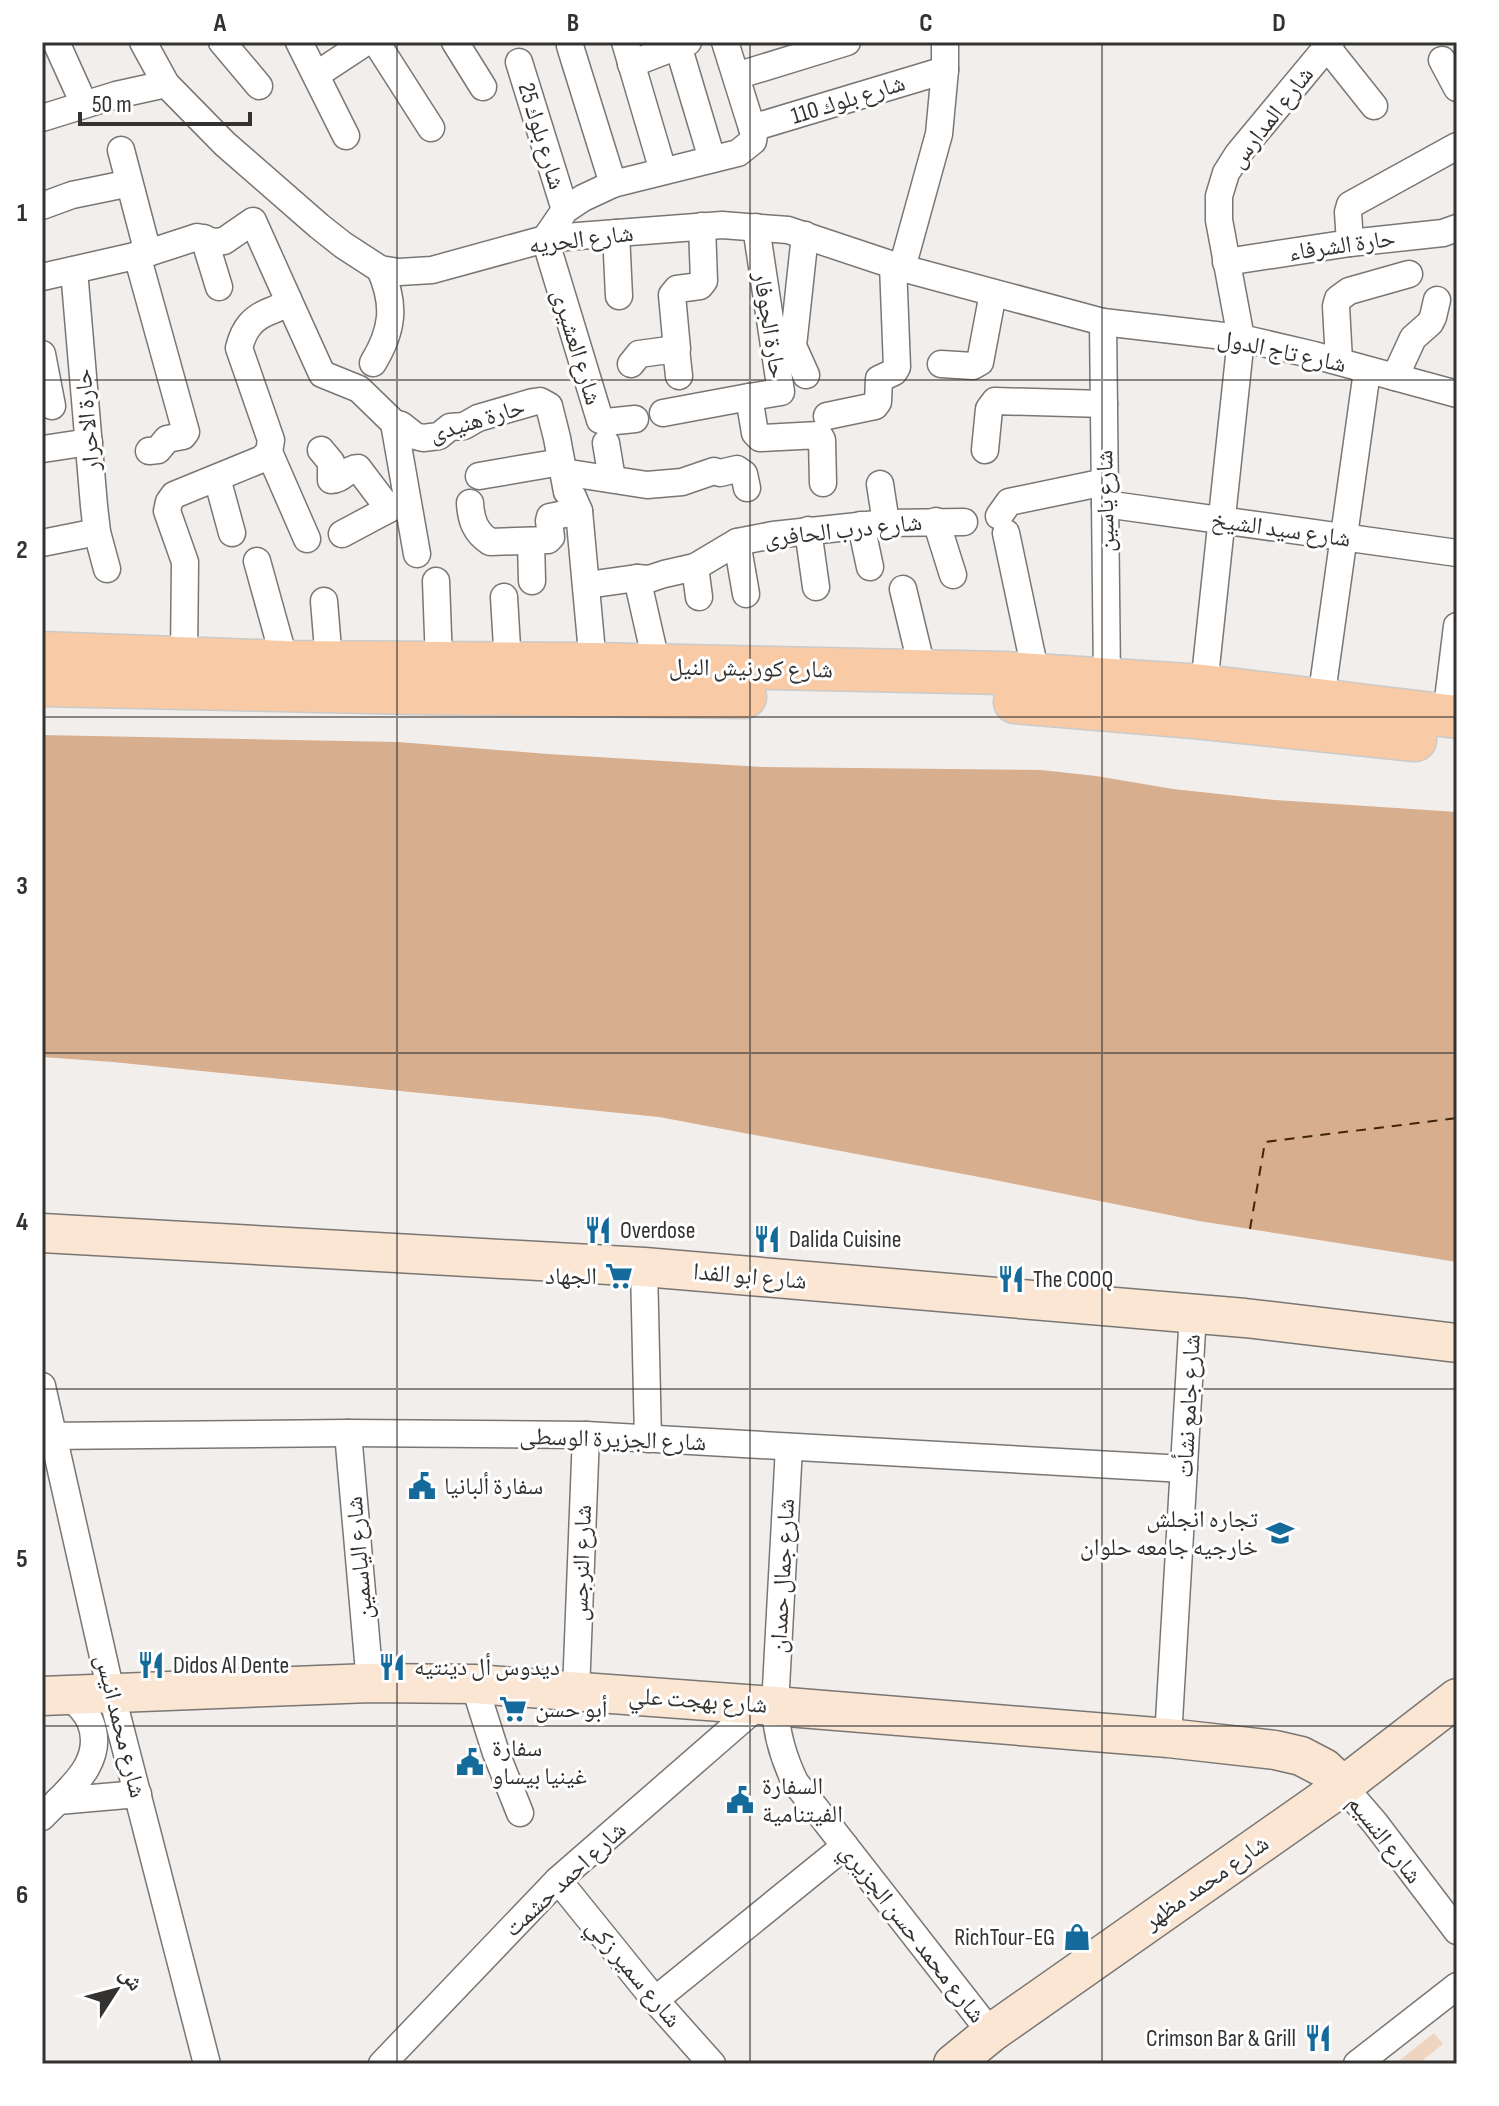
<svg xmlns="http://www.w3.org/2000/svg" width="1499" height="2106" font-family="'Sofia Sans Condensed','Noto Naskh Arabic',sans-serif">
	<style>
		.green { fill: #efd5c0 }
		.water { fill: #d7ae8e }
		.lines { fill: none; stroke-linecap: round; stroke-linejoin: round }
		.ferry { stroke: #41250b; stroke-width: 2; stroke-dasharray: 10 8; stroke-linecap: butt }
		.street-casing { stroke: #797673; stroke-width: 29 }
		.secondary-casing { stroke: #797673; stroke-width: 41 }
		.primary-casing { stroke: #cacac9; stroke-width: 45 }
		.street { stroke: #fff; stroke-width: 26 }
		.secondary { stroke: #fbe5d3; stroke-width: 38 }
		.primary { stroke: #f8cba6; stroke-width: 42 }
		.grid { fill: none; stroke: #333230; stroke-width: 2; stroke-opacity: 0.55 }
		.labels { text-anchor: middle; stroke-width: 6; stroke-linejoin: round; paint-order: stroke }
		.street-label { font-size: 24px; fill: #333230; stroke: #fff }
		.poi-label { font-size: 24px; fill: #333230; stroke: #fff; text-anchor: start }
		.neatline { fill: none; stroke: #333230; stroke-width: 3 }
		.grid-label { font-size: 26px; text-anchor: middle; font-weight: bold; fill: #333230 }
	</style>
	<rect width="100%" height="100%" fill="#f2eeec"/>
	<!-- green -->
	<path class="green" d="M1434 2033 1443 2044 1418 2064H1395Z"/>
	<!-- water -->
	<path class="water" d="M42 735 398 742 548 754 762 767 1041 770 1096 776 1173 789 1275 800 1457 812V1262L1199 1221 990 1179 659 1117 113 1062 42 1057Z"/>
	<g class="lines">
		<!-- ferry -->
		<path class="ferry" d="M1250 1229 1265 1142 1457 1118"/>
		<!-- street casing -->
		<g class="street-casing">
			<g id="street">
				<path d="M56 42 84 104"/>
				<path d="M143 42 166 84 225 144 319 226 343 245 380 269 399 272 432 270 545 239 578 236 722 225 788 230 902 268 1103 322 1241 338 1314 355 1457 394"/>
				<path d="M222 42 259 86"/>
				<path d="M299 42 346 136"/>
				<path d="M376 42 431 128"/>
				<path d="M455 42 483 87"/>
				<path d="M625 42 663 171"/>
				<path d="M677 42 712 159"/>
				<path d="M570 46 613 184"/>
				<path d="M1327 47 1374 106"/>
				<path d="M1442 60 1457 88"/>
				<path d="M519 62 565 210"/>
				<path d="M631 64 688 42"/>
				<path d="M316 75 366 42"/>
				<path d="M736 76 847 42"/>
				<path d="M42 118 116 95 166 84"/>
				<path d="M752 128 945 70"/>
				<path d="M121 150 148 253"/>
				<path d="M42 206 72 195 116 186"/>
				<path d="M756 227 781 392 749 397 755 433 760 438 819 435 822 440 823 483"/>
				<path d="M616 233 619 296"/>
				<path d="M805 235 793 346 806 375"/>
				<path d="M204 238 219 287"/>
				<path d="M1350 243 1348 212 1350 205 1457 146"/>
				<path d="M137 255 186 432 183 436 167 439 158 450 149 451"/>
				<path d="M1226 262 1350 243 1443 233 1457 228"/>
				<path d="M902 268 939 134 945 70V42"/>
				<path d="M74 270 94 506 97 532 107 569"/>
				<path d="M42 277 148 253 197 237 213 242 224 241 253 221 288 299C284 306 280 307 273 310 253 317 244 328 239 348L271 440 269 452 262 459 174 495 169 502 167 511 185 562 184 658"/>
				<path d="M288 299 322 374 359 389 394 423 401 425 415 436 423 438 439 436 450 427 464 426 478 418 533 402 540 401 549 406 557 438 567 492 573 497 579 511 593 664"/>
				<path d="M1103 322 1107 679"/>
				<path d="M677 349 672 295 677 289 700 286 704 281 702 226"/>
				<path d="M42 354 52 406"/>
				<path d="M1339 361 1336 306 1338 299 1349 291 1409 274"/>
				<path d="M373 363C393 330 396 305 380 269"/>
				<path d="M631 364 639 354 676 349 679 376"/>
				<path d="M941 364 973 366 980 362 993 293"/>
				<path d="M1395 377 1413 338 1430 323 1433 317 1437 300"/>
				<path d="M663 413 749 397"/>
				<path d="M827 416 875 406 878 402 879 379 894 372 897 367 893 265"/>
				<path d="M635 419 606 422 600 420 545 239 565 210 583 198 613 184 738 153 753 141 754 135 752 128 725 42"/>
				<path d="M394 423 417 554"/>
				<path d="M606 443 612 479"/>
				<path d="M43 449 89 442"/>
				<path d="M321 450 331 462V480C342 480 348 468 358 468L389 509"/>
				<path d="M985 450 989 409 995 401 1104 404"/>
				<path d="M269 452 307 539"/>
				<path d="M563 472 647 485 682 482 714 471 720 473 737 469 744 474 747 488"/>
				<path d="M479 476 561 462"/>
				<path d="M217 478 232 533"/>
				<path d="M880 484 886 523"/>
				<path d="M470 503C471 520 475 532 490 542L548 540 551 537 549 521 550 517 579 511"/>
				<path d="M1105 504 1457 553"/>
				<path d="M999 516 1009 502 1105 482"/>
				<path d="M936 521 953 575"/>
				<path d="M861 525 870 567"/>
				<path d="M808 530 816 587"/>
				<path d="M1006 533 1036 675"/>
				<path d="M342 534 404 501"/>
				<path d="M531 541 532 581"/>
				<path d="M737 542 746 594"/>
				<path d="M42 543 97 532"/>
				<path d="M257 561 285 662"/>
				<path d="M695 567 699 597"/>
				<path d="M637 578 657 666"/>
				<path d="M436 581 439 662"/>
				<path d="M587 585 637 578 649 579 664 574 695 567 737 542 773 535 886 523 964 522"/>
				<path d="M903 589 923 672"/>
				<path d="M504 597 508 664"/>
				<path d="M324 601 329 662"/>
				<path d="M1204 686 1241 338 1219 220V196L1226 173 1238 154 1331 42"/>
				<path d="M1321 700 1367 371"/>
				<path d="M1446 716 1457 626"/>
				<path d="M644 1267 648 1439"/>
				<path d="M42 1386 111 1692 207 2064"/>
				<path d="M348 1433 370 1683"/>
				<path d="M42 1436 348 1433 586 1435 1184 1469"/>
				<path d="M789 1447 775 1706C776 1733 783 1757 795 1782L991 2033"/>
				<path d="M474 1684 496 1753 520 1813"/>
				<path d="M576 1691 586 1435"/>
				<path d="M1168 1738 1193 1313"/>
				<path d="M1343 1786 1375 1823 1457 1931"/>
				<path d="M58 1801 138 1794"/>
				<path d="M42 1817C68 1790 107 1762 90 1721 86 1712 77 1703 70 1696"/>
				<path d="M558 1880 655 2000 712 2064"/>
				<path d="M655 2000 845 1846"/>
				<path d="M382 2064 558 1880 759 1705"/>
				<path d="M1357 2064 1457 1986"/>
			</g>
		</g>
		<!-- secondary casing -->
		<g class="secondary-casing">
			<g id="secondary">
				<path d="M42 1233 644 1267 1245 1318 1457 1343"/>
				<path d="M42 1696 370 1683 474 1684 775 1706 1168 1738 1275 1750 1301 1756 1324 1768 1343 1786"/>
				<path d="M953 2064 991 2033 1343 1786 1457 1698"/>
			</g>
		</g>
		<!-- primary casing -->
		<g class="primary-casing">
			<g id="primary">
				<path d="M42 653 285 662 593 664 1004 673 1204 686 1457 717"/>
				<path d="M42 685 415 693 745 697"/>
				<path d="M1015 702 1194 717 1415 740"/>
			</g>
		</g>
		<!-- street -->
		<use href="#street" class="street"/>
		<!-- secondary -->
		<use href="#secondary" class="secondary"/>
		<!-- primary -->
		<use href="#primary" class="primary"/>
	</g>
	<!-- grid -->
	<path class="grid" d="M397 42V2064M750 42V2064M1102 42V2064M42 380H1457M42 717H1457M42 1053H1457M42 1389H1457M42 1726H1457"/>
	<!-- icons -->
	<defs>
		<g id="restaurant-bare" transform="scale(2.16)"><path d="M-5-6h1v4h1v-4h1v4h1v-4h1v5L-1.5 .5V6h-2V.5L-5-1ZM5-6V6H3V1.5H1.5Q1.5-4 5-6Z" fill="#146b9b" stroke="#fff" stroke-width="2.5" paint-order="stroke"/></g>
		<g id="supermarket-bare" transform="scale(2.16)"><path d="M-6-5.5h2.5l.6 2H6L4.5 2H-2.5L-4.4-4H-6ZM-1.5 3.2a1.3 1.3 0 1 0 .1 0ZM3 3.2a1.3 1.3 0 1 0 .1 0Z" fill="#146b9b" stroke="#fff" stroke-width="2.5" paint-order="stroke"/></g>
		<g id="civic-bare" transform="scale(2.16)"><path d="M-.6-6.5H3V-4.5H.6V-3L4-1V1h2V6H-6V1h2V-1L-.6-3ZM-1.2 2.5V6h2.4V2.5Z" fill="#146b9b" stroke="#fff" stroke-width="2.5" paint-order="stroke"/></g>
		<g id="school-bare" transform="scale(2.16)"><path d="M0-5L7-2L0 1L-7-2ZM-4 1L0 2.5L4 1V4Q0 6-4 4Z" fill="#146b9b" stroke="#fff" stroke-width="2.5" paint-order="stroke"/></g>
		<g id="shop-bare" transform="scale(2.16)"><path d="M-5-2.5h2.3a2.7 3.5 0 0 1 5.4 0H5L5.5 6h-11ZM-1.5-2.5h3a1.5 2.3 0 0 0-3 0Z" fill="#146b9b" stroke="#fff" stroke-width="2.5" paint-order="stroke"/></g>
	</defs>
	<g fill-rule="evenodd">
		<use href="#restaurant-bare" x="598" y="1230"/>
		<use href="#restaurant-bare" x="767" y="1239"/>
		<use href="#supermarket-bare" x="619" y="1276"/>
		<use href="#restaurant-bare" x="1011" y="1279"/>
		<use href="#civic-bare" x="422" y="1486"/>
		<use href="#school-bare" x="1280" y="1533"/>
		<use href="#restaurant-bare" x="151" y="1665"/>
		<use href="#restaurant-bare" x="392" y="1667"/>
		<use href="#supermarket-bare" x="513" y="1709"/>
		<use href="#civic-bare" x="470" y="1762"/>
		<use href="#civic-bare" x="740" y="1800"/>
		<use href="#shop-bare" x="1077" y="1937"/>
		<use href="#restaurant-bare" x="1318" y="2038"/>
	</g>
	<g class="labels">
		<!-- street labels -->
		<g class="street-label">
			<text transform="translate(848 99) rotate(-17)" y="8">شارع بلوك 110</text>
			<text transform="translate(1271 117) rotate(-52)" y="8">شارع المدارس</text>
			<text transform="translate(542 136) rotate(73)" y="8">شارع بلوك 25</text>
			<text transform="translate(581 239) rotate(-7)" y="8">شارع الحريه</text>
			<text transform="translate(1342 245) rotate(-8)" y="8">حارة الشرفاء</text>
			<text transform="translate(770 325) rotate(81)" y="8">حارة الجوفار</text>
			<text transform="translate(577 347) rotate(73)" y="8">شارع العشيرى</text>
			<text transform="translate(1282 351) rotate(12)" y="8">شارع تاج الدول</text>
			<text transform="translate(87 420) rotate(-95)" y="8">حارة الاحرار</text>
			<text transform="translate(477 420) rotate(-17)" y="8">حارة هنيدى</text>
			<text transform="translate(1105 501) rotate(-91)" y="8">شارع ياسين</text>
			<text transform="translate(1281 529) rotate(8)" y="8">شارع سيد الشيخ</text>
			<text transform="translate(843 530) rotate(-6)" y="8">شارع درب الحافرى</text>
			<text transform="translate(751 668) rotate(1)" y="8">شارع كورنيش النيل</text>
			<text transform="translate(750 1276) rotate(5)" y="8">شارع ابو الفدا</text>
			<text transform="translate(1188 1406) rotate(-87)" y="8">شارع جامع نشأت</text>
			<text transform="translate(613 1439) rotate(2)" y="8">شارع الجزيرة الوسطى</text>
			<text transform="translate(359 1558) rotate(-95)" y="8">شارع الياسمين</text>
			<text transform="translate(581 1563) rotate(-88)" y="8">شارع النرجس</text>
			<text transform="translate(782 1576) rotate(-87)" y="8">شارع جمال حمدان</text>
			<text transform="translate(698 1700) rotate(4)" y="8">شارع بهجت علي</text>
			<text transform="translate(121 1726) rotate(76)" y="8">شارع محمد انيس</text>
			<text transform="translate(1385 1839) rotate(52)" y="8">شارع النسيم</text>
			<text transform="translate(565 1879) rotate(-43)" y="8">شارع احمد حشمت</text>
			<text transform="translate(1206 1882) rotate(-35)" y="8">شارع محمد مظهر</text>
			<text transform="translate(913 1933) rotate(52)" y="8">شارع محمد حسن الجزيري</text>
			<text transform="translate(634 1973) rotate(50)" y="8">شارع سمير زكي</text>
		</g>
		<!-- poi labels -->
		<g class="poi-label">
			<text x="620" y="1238">Overdose</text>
			<text x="789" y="1247">Dalida Cuisine</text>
			<text x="597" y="1284" text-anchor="end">الجهاد</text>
			<text x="1033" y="1287">The COOQ</text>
			<text x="444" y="1494">سفارة ألبانيا</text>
			<text x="1258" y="1527" text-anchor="end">تجاره انجلش<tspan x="1258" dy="28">خارجيه جامعه حلوان</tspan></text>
			<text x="173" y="1673">Didos Al Dente</text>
			<text x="414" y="1675">ديدوس أل دينتيه</text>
			<text x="535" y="1717">أبو حسن</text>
			<text x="492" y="1756">سفارة<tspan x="492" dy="28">غينيا بيساو</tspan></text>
			<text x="762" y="1794">السفارة<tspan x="762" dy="28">الفيتنامية</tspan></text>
			<text x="1055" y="1945" text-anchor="end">RichTour-EG</text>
			<text x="1296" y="2046" text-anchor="end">Crimson Bar &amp; Grill</text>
		</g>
	</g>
	<!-- border -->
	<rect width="1499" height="2106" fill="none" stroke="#ffffff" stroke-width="88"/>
	<!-- north arrow -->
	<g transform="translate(116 1990) rotate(54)" stroke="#ffffff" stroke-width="6" paint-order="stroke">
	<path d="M0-6L14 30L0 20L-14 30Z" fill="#333230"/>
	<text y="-12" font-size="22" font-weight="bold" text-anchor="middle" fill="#333230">ش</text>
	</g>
	<!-- scale -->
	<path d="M80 112v12h170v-12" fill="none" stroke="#333230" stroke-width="4"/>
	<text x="92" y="112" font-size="24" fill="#333230" stroke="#ffffff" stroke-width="6" paint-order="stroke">50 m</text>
	<rect x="44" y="44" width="1411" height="2018" class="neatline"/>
	<g class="grid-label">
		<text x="220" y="31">A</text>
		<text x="573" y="31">B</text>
		<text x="926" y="31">C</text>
		<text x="1279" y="31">D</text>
		<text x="22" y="221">1</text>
		<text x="22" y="558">2</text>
		<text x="22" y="894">3</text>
		<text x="22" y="1230">4</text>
		<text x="22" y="1567">5</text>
		<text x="22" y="1903">6</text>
	</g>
</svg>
